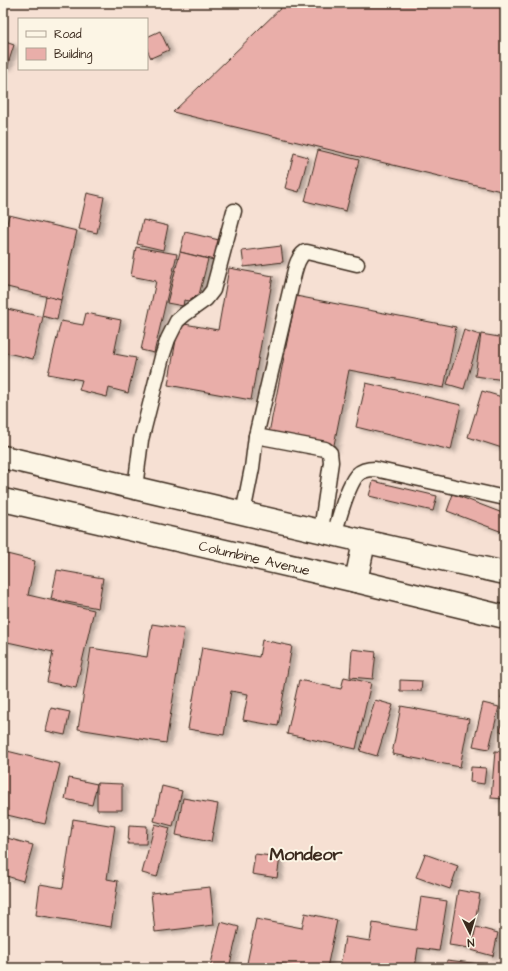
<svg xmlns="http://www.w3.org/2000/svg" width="508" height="971" font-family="'Architects Daughter',sans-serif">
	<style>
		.building { fill: #e9aea9; stroke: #3b2a1e; filter: url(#shadow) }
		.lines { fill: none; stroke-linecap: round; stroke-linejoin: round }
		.service-casing { stroke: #3b2a1e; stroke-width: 17 }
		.secondary-casing { stroke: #3b2a1e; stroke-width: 25 }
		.service { stroke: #fcf5e5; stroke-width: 14 }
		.secondary { stroke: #fcf5e5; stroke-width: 22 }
		.labels { text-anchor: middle; stroke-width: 4; stroke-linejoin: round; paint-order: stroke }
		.street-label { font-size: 14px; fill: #3b2a1e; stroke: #fcf5e5 }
		.district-label { font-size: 18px; font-weight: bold; fill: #3b2a1e; stroke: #fcf5e5 }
	</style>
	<defs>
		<filter id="shadow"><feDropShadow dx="4.5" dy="2.5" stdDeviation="2" flood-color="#0004"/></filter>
	</defs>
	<rect width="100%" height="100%" fill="#f6e0d3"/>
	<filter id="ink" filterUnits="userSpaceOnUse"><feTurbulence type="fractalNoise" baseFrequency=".025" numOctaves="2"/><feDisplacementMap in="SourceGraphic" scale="8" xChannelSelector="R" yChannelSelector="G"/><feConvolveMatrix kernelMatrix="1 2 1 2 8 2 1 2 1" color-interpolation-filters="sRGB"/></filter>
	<g filter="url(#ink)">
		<!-- building -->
		<g class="building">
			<path d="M286 3H505V192L173 112Z"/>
			<path d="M160 31 169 50 151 58 147 50V37Z"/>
			<path d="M3 41 14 45 7 67 3 66Z"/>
			<path d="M318 150 359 160 346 211 305 201Z"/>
			<path d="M294 153 308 157 299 192 285 188Z"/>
			<path d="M87 193 104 197 97 233 79 229Z"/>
			<path d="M9 215 77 231 61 300 3 286V242Z"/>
			<path d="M143 220 168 226 163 250 137 244Z"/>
			<path d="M185 232 219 240 214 260 180 252Z"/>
			<path d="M281 246 283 262 244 267 242 251Z"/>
			<path d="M136 247 177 254 154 353 141 350 156 281 131 276Z"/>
			<path d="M180 252 208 259 197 303 184 300 183 306 167 303Z"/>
			<path d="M229 268 273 276 251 400 168 385 179 323 218 330Z"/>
			<path d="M46 296 61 300 57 320 42 316Z"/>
			<path d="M296 296 456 327 444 388 349 370 333 450 268 438Z"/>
			<path d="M3 308 43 317 33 359 3 352Z"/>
			<path d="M86 313 121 320 114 354 136 358 128 393 109 388 107 397 79 390 82 380 48 374 61 321 83 325Z"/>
			<path d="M464 330 480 335 464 389 447 384Z"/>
			<path d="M481 334 505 338V380L475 376Z"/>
			<path d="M366 383 461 405 451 450 356 427Z"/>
			<path d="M482 391 502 397 503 393H505V449L468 437Z"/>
			<path d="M373 481 437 496 433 511 369 496Z"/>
			<path d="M453 494 505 514V533L447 511Z"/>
			<path d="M3 553 35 561 28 595 94 610 76 688 47 682 53 652 3 641Z"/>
			<path d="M57 570 103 578 98 608 51 599Z"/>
			<path d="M152 624 184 629 166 743 78 729 91 648 147 657Z"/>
			<path d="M262 640 292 646 278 726 243 720 248 694 231 691 224 735 188 729 202 647 259 657Z"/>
			<path d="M352 649 376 652 373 679 350 677Z"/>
			<path d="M344 677 371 683 356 749 287 734 299 680 341 689Z"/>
			<path d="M505 677V699L501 698Z"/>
			<path d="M400 680 422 681 421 691H400Z"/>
			<path d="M375 700 393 705 377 756 360 751Z"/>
			<path d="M483 703 499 707 489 749 473 746Z"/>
			<path d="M401 706 469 719 460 767 392 754Z"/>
			<path d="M51 708 70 712 65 735 46 731Z"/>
			<path d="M505 713V733L500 731Z"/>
			<path d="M3 750 60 764 45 824 3 814Z"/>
			<path d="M495 751 505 752V799L491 798Z"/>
			<path d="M471 767 486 768 484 784 470 782Z"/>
			<path d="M69 778 97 784 92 805 65 799Z"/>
			<path d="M97 783 122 784V810H97Z"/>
			<path d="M162 786 182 791 173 826 154 821Z"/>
			<path d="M183 798 218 804 211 842 176 835Z"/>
			<path d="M73 819 115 826 107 879 118 881 111 927 36 915 40 884 63 888Z"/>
			<path d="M155 824 170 828 157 877 142 873Z"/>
			<path d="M129 825 147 826 146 844H128Z"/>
			<path d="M3 837 33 845 23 881 3 875Z"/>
			<path d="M255 854 280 857 277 878 252 874Z"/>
			<path d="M425 854 458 866 450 889 416 877Z"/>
			<path d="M210 887 214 925 155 932 151 893Z"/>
			<path d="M458 890 480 894 470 948 449 945Z"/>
			<path d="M421 897 447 901 439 951 418 948 415 968H340L345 937 370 941 373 923 416 930Z"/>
			<path d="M305 913 337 920 327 968H300L277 963 276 968H246L256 919 302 928Z"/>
			<path d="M221 922 239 927 229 968H210Z"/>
			<path d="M476 927 498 933 493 956 471 950Z"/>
			<path d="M447 960 505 967V968H446Z"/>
		</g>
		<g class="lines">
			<!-- service casing -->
			<g class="service-casing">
				<g id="service">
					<path d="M256 436 294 274C296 266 298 257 305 252H307L357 264"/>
					<path d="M135 488 141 440 162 357 168 339 177 321 185 314 206 299 213 290 234 211"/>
					<path d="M243 513 252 468 256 436 325 449 330 453 331 462 321 531"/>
					<path d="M334 534C340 517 346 488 357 475 362 470 368 469 375 469L505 498"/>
				</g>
			</g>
			<!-- secondary casing -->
			<g class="secondary-casing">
				<g id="secondary">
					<path d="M3 457C170 496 337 536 505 573"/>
					<path id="s1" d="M3 500 356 581 505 617"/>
					<path d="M356 581 364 542"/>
				</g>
			</g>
			<!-- service -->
			<use href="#service" class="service"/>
			<!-- secondary -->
			<use href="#secondary" class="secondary"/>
		</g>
	</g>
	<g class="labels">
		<!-- street labels -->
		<g class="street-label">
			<text dy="5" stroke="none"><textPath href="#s1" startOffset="258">Columbine Avenue</textPath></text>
		</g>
		<!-- district labels -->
		<g class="district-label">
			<text x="306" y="860">Mondeor</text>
		</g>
	</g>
	<!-- margin -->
	<rect width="508" height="971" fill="none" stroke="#fcf5e5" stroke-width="16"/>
	<rect x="8" y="8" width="492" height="955" fill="none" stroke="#3b2a1e" stroke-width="1.5" filter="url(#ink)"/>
	<!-- legend -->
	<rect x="18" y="18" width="130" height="52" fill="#fcf5e5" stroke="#afa495"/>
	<rect x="26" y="31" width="20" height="6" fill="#fcf5e5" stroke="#afa495"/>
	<text x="54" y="38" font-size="12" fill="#3b2a1e">Road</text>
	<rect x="26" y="48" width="20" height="12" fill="#e9aea9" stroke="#afa495"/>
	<text x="54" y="58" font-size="12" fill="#3b2a1e">Building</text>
	<!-- north arrow -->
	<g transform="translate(470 933) rotate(175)" stroke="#fcf5e5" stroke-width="3" paint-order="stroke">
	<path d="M0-3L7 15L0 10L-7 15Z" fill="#3b2a1e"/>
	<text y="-6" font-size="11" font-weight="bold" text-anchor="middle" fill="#3b2a1e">N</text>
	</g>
</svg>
